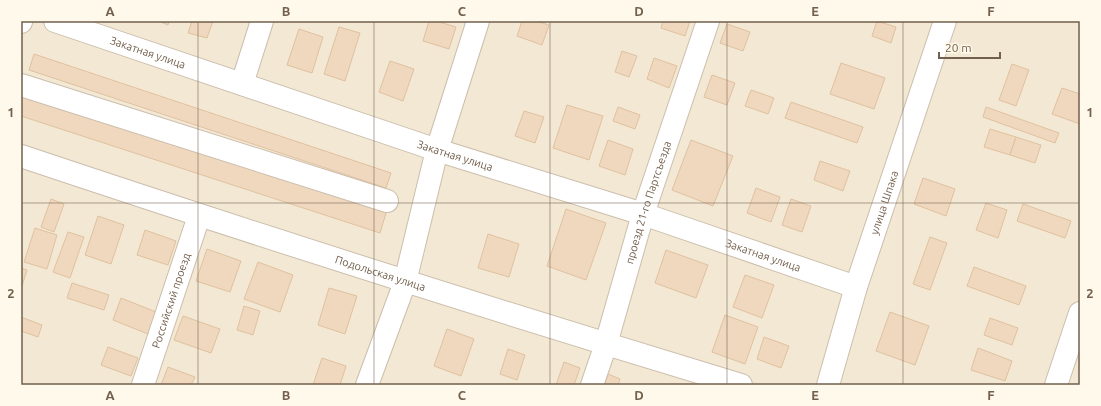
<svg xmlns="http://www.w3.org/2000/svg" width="1101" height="406" font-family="Ubuntu,sans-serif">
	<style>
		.residential { fill: #f2e8d4 }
		.building { fill: #efd8be; stroke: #e0c19f }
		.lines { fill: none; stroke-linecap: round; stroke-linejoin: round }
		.minor-casing { stroke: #ccbeac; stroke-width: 24 }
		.minor { stroke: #fff; stroke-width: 22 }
		.grid { fill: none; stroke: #725f4c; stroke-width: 1; stroke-opacity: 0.55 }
		.labels { text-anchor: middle; stroke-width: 4; stroke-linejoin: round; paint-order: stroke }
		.street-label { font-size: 11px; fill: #725f4c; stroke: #fef9eb }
		.neatline { fill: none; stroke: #725f4c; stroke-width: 1.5 }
		.grid-label { font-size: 13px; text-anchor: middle; font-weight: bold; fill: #725f4c }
	</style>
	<rect width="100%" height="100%" fill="#fbf5e5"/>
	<!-- residential -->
	<rect class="residential" x="21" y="21" width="1059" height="364"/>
	<!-- building -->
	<g class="building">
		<path d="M159 21H169L168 25Z"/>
		<path d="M192 21H213L207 38 188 33Z"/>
		<path d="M429 21H436L456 27 449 49 423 41Z"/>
		<path d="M522 21H536L549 25 542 45 517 36Z"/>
		<path d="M663 21H690L685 36 661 28Z"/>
		<path d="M877 21 896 27 891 43 872 36Z"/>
		<path d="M727 24 750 32 743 51 720 43Z"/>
		<path d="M339 27 360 33 345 81 324 74Z"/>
		<path d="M299 29 323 37 312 73 287 65Z"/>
		<path d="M622 51 637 56 629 77 615 72Z"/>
		<path d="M34 54 391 173 386 188 29 70Z"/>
		<path d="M654 58 677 66 669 88 647 79Z"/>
		<path d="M390 61 414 69 403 101 379 92Z"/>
		<path d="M841 63 885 78 874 109 830 94Z"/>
		<path d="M1012 64 1029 70 1016 106 999 100Z"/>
		<path d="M712 75 735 83 727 105 704 97Z"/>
		<path d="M1062 88 1080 94V124L1052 114Z"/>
		<path d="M751 90 774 98 768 114 745 106Z"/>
		<path d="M24 92 387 210 380 233 21 116V100Z"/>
		<path d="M791 102 863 127 857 143 785 118Z"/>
		<path d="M567 105 603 116 589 160 553 148Z"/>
		<path d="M618 107 640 115 635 129 613 121Z"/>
		<path d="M986 107 1059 133 1055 143 983 117Z"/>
		<path d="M524 111 544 117 535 143 515 136Z"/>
		<path d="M990 129 1016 137 1010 155 984 147Z"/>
		<path d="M1016 137 1041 145 1035 163 1010 155Z"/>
		<path d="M608 140 633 149 625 175 599 166Z"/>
		<path d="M691 140 733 156 713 206 672 190Z"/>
		<path d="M820 161 850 171 843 191 814 180Z"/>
		<path d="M923 178 955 189 946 216 914 204Z"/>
		<path d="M756 188 780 197 771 222 747 213Z"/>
		<path d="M51 199 64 204 54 232 41 227Z"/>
		<path d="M791 199 811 206 802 232 782 225Z"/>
		<path d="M986 203 1007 210 998 238 976 230Z"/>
		<path d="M1023 204 1071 221 1065 238 1017 221Z"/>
		<path d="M566 209 606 223 586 280 547 266Z"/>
		<path d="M98 216 124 225 111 264 85 255Z"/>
		<path d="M35 228 57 235 47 269 24 262Z"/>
		<path d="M145 230 176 241 168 265 137 255Z"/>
		<path d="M68 232 84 237 70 278 53 272Z"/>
		<path d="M488 234 519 244 509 277 478 268Z"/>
		<path d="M930 237 947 243 930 290 913 284Z"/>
		<path d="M207 249 241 261 230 292 196 281Z"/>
		<path d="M666 250 708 265 696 298 655 283Z"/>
		<path d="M258 262 293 275 280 312 244 299Z"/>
		<path d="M974 267 1026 286 1019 305 967 286Z"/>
		<path d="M21 268 27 270 22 286 21 285Z"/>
		<path d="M745 275 774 285 762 318 733 307Z"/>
		<path d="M72 283 109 295 104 310 67 298Z"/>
		<path d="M329 288 357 296 345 334 318 325Z"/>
		<path d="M121 298 156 312 148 334 113 320Z"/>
		<path d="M244 306 260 311 253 335 237 330Z"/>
		<path d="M890 312 929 326 915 365 876 351Z"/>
		<path d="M725 315 758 327 745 364 712 352Z"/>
		<path d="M183 316 220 329 211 353 174 340Z"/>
		<path d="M21 317 42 325 38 337 21 331Z"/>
		<path d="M990 318 1018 328 1012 345 984 335Z"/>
		<path d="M447 329 474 339 461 376 434 366Z"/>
		<path d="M764 337 789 346 781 368 757 359Z"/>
		<path d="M108 347 138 358 131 376 101 365Z"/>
		<path d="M978 348 1012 361 1005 381 971 370Z"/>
		<path d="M508 349 525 355 517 380 500 374Z"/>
		<path d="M322 358 346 366 340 385H313Z"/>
		<path d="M564 362 580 368 574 385H556Z"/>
		<path d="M168 367 195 377 191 385H161Z"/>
		<path d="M608 374 620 379 618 385H604Z"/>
	</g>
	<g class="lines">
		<!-- minor casing -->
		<g class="minor-casing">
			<g id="minor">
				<path id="s1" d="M55 21 437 150 643 214 856 287"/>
				<path d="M21 22V21"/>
				<path d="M242 84 262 21"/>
				<path d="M21 85 387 201"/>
				<path id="s2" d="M21 156C260 236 500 312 741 385"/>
				<path id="s3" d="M143 385 199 216"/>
				<path d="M367 385 405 282 437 150 478 21"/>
				<path id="s4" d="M592 385 606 344 643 214 708 21"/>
				<path id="s5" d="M828 385 856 287 945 21"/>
				<path d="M1056 385 1080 313"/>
			</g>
		</g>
		<!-- minor -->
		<use href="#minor" class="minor"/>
	</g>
	<!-- grid -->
	<path class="grid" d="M198 21V385M374 21V385M550 21V385M727 21V385M903 21V385M21 203H1080"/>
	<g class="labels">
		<!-- street labels -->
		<g class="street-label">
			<text dy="4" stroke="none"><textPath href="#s1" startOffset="98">Закатная улица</textPath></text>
			<text dy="4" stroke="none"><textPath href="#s1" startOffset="422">Закатная улица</textPath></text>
			<text dy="4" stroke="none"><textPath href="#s4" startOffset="191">проезд 21-го Партсъезда</textPath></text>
			<text dy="4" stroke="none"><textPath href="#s5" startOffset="191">улица Шпака</textPath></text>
			<text dy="4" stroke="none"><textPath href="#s1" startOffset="746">Закатная улица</textPath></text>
			<text dy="4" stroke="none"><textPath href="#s2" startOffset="378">Подольская улица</textPath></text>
			<text dy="4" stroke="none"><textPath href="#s3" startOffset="89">Российский проезд</textPath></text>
		</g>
	</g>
	<!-- border -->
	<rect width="1101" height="406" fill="none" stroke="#fef9eb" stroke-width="44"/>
	<!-- scale -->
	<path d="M939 52v6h61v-6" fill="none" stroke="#725f4c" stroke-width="2"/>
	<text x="945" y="52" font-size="12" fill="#725f4c" stroke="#fef9eb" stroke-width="3" paint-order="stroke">20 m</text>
	<rect x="22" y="22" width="1057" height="362" class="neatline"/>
	<g class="grid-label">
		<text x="110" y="16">A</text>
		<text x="286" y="16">B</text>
		<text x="462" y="16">C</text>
		<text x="639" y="16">D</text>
		<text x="815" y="16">E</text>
		<text x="991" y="16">F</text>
		<text x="11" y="117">1</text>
		<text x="1090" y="117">1</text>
		<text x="11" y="298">2</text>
		<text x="1090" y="298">2</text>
		<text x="110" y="400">A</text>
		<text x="286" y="400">B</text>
		<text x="462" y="400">C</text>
		<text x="639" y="400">D</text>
		<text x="815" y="400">E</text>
		<text x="991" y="400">F</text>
	</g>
</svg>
